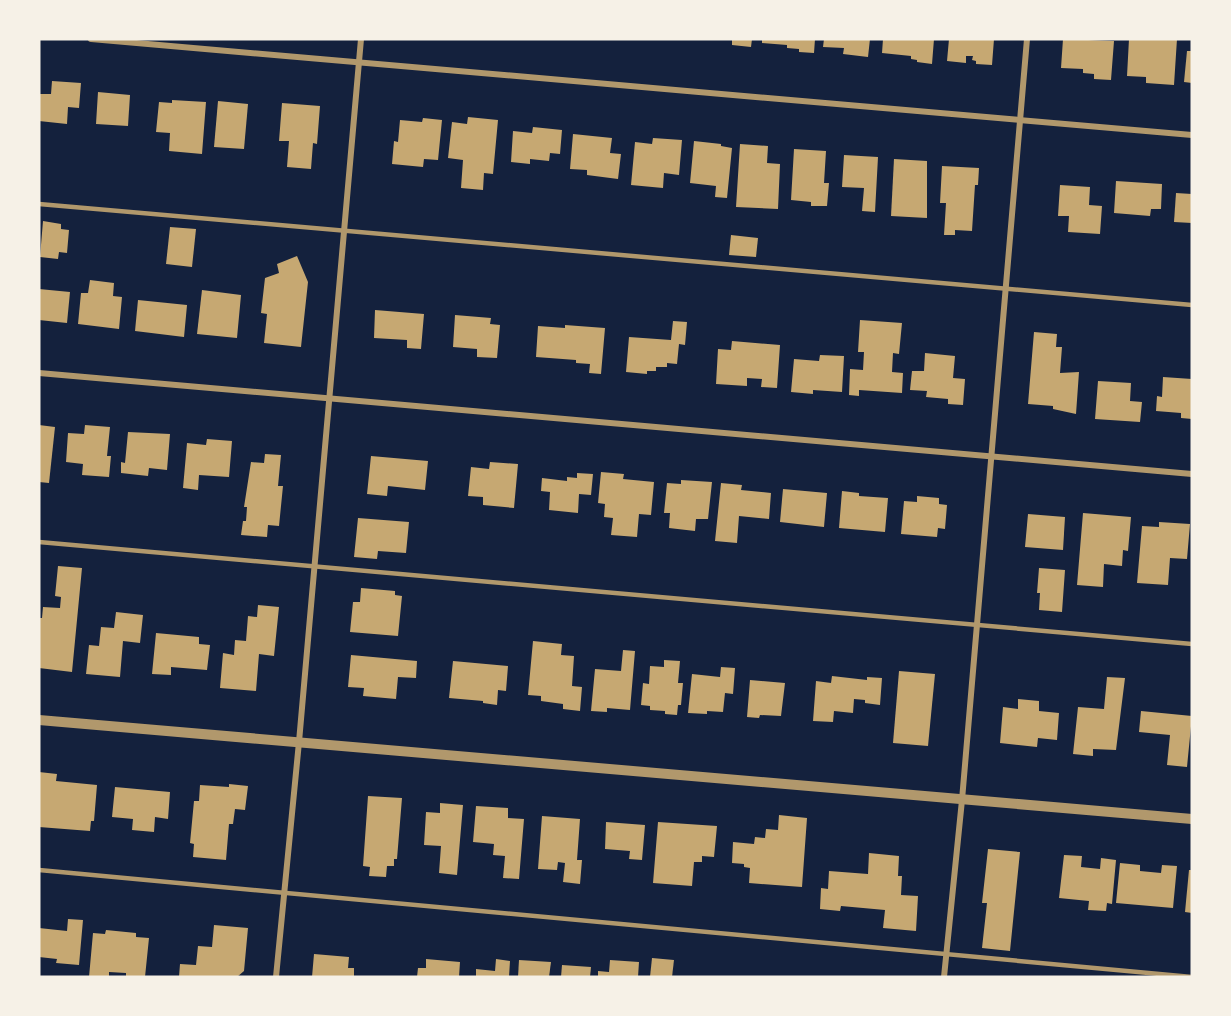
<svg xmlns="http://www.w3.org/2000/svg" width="1231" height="1016" font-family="Mulish,sans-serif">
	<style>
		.building { fill: #c6a872 }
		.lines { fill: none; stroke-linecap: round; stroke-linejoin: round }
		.service { stroke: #b1986c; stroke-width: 4.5 }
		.minor { stroke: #b1986c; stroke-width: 6 }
		.tertiary { stroke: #b1986c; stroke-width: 10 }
	</style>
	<rect width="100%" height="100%" fill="#14213d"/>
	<!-- building -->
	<g class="building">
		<path d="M732 39H752L751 47 732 45Z"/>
		<path d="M762 39H815L814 53 799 52V49L787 48V45L762 43Z"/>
		<path d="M824 39H870L868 57 843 54 844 48 823 47Z"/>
		<path d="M883 39H934L932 64 917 62V60L911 59V56L882 53Z"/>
		<path d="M949 39H994L992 65 976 64V61L972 60 973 56H966V63L947 61Z"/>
		<path d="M1063 39 1114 41 1111 80 1094 79V74L1083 73V69L1061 68Z"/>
		<path d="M1129 39H1177L1174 85 1146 83V77L1127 76Z"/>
		<path d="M1187 51H1192V83L1184 82Z"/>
		<path d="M52 81 81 83 79 108 68 107 67 124 39 121V94H51Z"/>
		<path d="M98 92 130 95 128 126 96 124Z"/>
		<path d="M172 100 206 102 202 154 169 151 170 133 156 132 159 102 172 103Z"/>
		<path d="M218 101 248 104 244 149 214 147Z"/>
		<path d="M282 103 320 106 317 144 313 143 311 169 287 167 289 141H279Z"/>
		<path d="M468 117 498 120 493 174 484 173 483 190 461 188 463 160 448 158 452 122 467 124Z"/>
		<path d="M423 118 442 120 438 160 424 159 423 167 392 164 394 141 398 142 400 120 422 122Z"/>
		<path d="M533 127 562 130 560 154 550 153 549 161 530 159V164L511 162 513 131 532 133Z"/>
		<path d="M573 134 612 138 610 153 621 154 618 179 587 175V170L570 169Z"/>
		<path d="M653 138 682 140 679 175 664 173 663 188 631 185 635 142 652 144Z"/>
		<path d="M694 141 721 144V146L732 148 727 198 715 197 716 186 690 183Z"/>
		<path d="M740 144 768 146 767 163 780 164 778 209 736 207Z"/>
		<path d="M794 149 826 151 824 183H829L827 206H811V202L791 200Z"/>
		<path d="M844 155 878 157 875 212 862 211 864 188 842 187Z"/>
		<path d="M894 159 927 161V218L891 216Z"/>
		<path d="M942 166 979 168 978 185H975L972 231 955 230V235H944L946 203H940Z"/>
		<path d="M1116 181 1162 184 1161 209H1151L1150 216 1114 213Z"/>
		<path d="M1060 185 1090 187 1089 205 1102 206 1100 234 1068 232 1069 216H1058Z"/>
		<path d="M1176 193 1192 194V223L1174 222Z"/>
		<path d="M43 221 61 224V229L69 230 67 253 59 252 58 259 40 257Z"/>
		<path d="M170 227 196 229 192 267 166 264Z"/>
		<path d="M731 235 758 238 756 257 729 255Z"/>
		<path d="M297 256 308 282 301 347 264 343 267 314 261 313 265 278 279 273 277 264Z"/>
		<path d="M90 280 114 283 113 296 122 297 119 329 78 324 81 293H88Z"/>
		<path d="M39 289 70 292 67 323 39 320Z"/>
		<path d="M202 290 241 295 237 338 197 334Z"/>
		<path d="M138 300 187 305 184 337 135 331Z"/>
		<path d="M375 310 424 314 421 349 407 348V340L374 338Z"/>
		<path d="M455 315 491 318 490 324 500 325 497 358 477 357V349L453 347Z"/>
		<path d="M860 320 902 323 899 354 893 353 892 372 903 373 902 393 859 390V396L849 395 850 369 863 370 864 352H858Z"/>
		<path d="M673 321 687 322 685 345 679 344 677 364 667 363V367H656V371H647V374L626 372 629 337 671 340Z"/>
		<path d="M565 325 605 328 601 374 589 373 590 364 576 363V360L536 357 538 326 565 328Z"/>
		<path d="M1034 332 1057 334 1056 347H1062L1060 373 1079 372 1076 414 1053 409V406L1028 404Z"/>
		<path d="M732 341 780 345 777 388 761 387 762 379 747 378V386L716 384 718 349 731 350Z"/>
		<path d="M925 353 955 356 953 378 965 379 963 405 948 404V399L926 397 927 391 910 390 912 371H924Z"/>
		<path d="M820 355 844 356 842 392 813 390V394L791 392 794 359 819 361Z"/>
		<path d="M1163 377 1192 379V419L1181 418V413L1156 411 1157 396 1162 397Z"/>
		<path d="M1098 381 1131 383 1130 401 1142 402 1140 422 1095 419Z"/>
		<path d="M39 425 55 427 49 483 39 482Z"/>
		<path d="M85 425 110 427 107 456H111L109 477 82 475 83 464 66 462 68 433 84 434Z"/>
		<path d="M128 432 170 434 167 470 149 468 148 476 121 473V462L125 463Z"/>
		<path d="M207 439 232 441 229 477 199 475 198 490 183 488 187 443 206 445Z"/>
		<path d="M265 454 281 455 278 486H283L279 526 268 525 267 537 241 535 243 521H246L247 507H244L251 462 264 463Z"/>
		<path d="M371 456 428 461 425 490 388 486 387 496 367 494Z"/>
		<path d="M490 462 518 464 514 508 483 505V497L468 496 471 467 489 469Z"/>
		<path d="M601 472 624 474 623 479 654 482 651 515 639 514 637 537 611 535 613 518 604 517 605 504 598 503Z"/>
		<path d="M577 473 593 474 591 495 579 494 578 513 549 510 550 492 541 491 542 478 567 481V477L577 478Z"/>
		<path d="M681 480 712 482 708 519H696L695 531 669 528 670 513H664L667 483 681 484Z"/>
		<path d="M721 483 742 485 741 490 771 493 769 519 739 516 737 543 715 541Z"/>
		<path d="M783 489 827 493 824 527 780 522Z"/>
		<path d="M842 491 859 493V496L888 498 885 532 839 528Z"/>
		<path d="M917 496 939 498V504L947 505 945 529 938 528 937 537 901 534 904 501 917 502Z"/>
		<path d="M1083 513 1131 517 1128 551 1123 550 1122 566 1104 564 1103 587 1077 585Z"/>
		<path d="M1028 514 1065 517 1063 550 1025 547Z"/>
		<path d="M358 518 409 522 406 553 378 551 377 559 354 557Z"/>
		<path d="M1159 522 1190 524 1187 559 1170 558 1168 585 1137 583 1142 526 1159 527Z"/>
		<path d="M58 566 82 568 72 672 39 668V618H42L43 607 60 608 61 597 55 596Z"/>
		<path d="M1039 568 1065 570 1062 612 1039 610 1040 593H1037Z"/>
		<path d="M361 588 395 591V595L402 596 398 636 350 632 353 602H360Z"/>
		<path d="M258 605 279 607 274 656 259 654 256 691 220 688 223 653 234 655 235 640 246 641 248 616 257 617Z"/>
		<path d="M116 612 143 615 140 643 123 641 120 677 86 674 89 645 99 646 101 627 114 628Z"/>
		<path d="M156 633 199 637V644L210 645 207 670 171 667V675L152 674Z"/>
		<path d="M533 641 562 644 561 655 574 656 572 686 582 687 580 711 563 709V704L541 701V696L528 695Z"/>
		<path d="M623 650 635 651 630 710 607 708V712L591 711 595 669 621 671Z"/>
		<path d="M351 655 417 661 416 678 398 677 396 699 363 696 364 688 348 687Z"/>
		<path d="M664 660 680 661 678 683H683L681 705H678L677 715 665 714V711L650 710V706L641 705 643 683 649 684 650 666 664 667Z"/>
		<path d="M453 661 508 666 506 691 498 690 497 705 483 703V701L449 698Z"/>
		<path d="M721 667 735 668 733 694 725 693 723 712 707 711V714L688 713 692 674 720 677Z"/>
		<path d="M899 671 935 674 928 746 893 743Z"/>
		<path d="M832 676 867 680V677L882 678 880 705 865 703V700L854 699 853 713 834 711 833 722 813 721 816 681 831 683Z"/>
		<path d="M1107 677 1125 678 1116 750 1093 749V756L1073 754 1078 707 1104 709Z"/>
		<path d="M750 680 785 683 781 716 760 715 759 718 747 717Z"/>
		<path d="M1018 699 1039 701V711L1059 713 1057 740 1038 738 1037 747 1000 743 1003 707 1018 709Z"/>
		<path d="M1141 711 1192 716 1187 767 1167 765 1170 735 1139 732Z"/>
		<path d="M39 772 57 774 56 781 97 785 94 821H91L90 831 39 827Z"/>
		<path d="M229 784 248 786 245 810 235 809 233 824H229L226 860 193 857 194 844 190 843 194 801H199L200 785 229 787Z"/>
		<path d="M115 787 170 792 168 819 155 817 154 832 132 830 133 819 112 817Z"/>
		<path d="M368 796 402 798 397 859H394V866H387L386 877 369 876 370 867 363 866Z"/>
		<path d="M440 803 463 805 457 875 439 873 441 846 424 845 426 812 440 813Z"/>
		<path d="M476 806 508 808V818L524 819 519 879 503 878 505 856 493 855 494 844 473 842Z"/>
		<path d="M779 815 807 818 802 887 749 883 750 868 744 867V864L732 863 733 842 754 844 755 837 765 838 766 829 778 830Z"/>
		<path d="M542 816 580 819 577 860H582L580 884 563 882 565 863 558 862 557 870 538 869Z"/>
		<path d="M606 822 645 825 642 860 629 859 630 851 605 849Z"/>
		<path d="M658 822 717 826 714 857 702 856V862H694L692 886 653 883Z"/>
		<path d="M988 849 1020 852 1010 951 982 948 987 903H982Z"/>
		<path d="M869 853 899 856 898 876H902L901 895 918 896 916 931 883 928 885 910 841 906 840 911 820 909 821 888 828 889 829 871 868 874Z"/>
		<path d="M1064 855 1082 856 1081 867 1100 869 1101 858 1116 860 1112 904 1107 903 1106 911 1088 910 1089 901 1059 898Z"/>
		<path d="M1120 863 1140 865V871L1161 873 1162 865 1177 866 1173 908 1116 903Z"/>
		<path d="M1189 870H1192V913L1185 912Z"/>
		<path d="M68 919 83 920 79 965 56 963 57 959 39 957V928L67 931Z"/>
		<path d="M214 925 248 928 244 971 237 977H179L180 964 196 965 198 946 212 947Z"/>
		<path d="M106 930 136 933V937L149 938 145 977H126V973L109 972V977H89L93 933 105 934Z"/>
		<path d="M314 954 349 957 348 968H354V977H312Z"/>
		<path d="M652 958 674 960 672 977H650Z"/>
		<path d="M426 959 460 962 459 977H417L418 968H426Z"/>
		<path d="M496 959 510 961 509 977H476V969L495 971Z"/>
		<path d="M519 960 551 962 549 977H518Z"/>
		<path d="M610 960 639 962 638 977H598V971L609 972Z"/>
		<path d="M562 965 591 967 590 977H561Z"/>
	</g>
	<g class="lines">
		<!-- service -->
		<g class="service">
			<path d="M39 204 1192 305"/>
			<path d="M39 542 1192 644"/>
			<path d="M39 870 1192 977"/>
		</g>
		<!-- minor -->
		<g class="minor">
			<path d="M91 39 1192 135"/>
			<path d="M39 373 1192 474"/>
			<path d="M276 977 299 742 361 39"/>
			<path d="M944 977 962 800 1027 39"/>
		</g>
		<!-- tertiary -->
		<path class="tertiary" d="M39 720 1192 819"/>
	</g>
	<!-- border -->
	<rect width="1231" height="1016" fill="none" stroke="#f6f1e7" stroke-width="81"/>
</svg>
